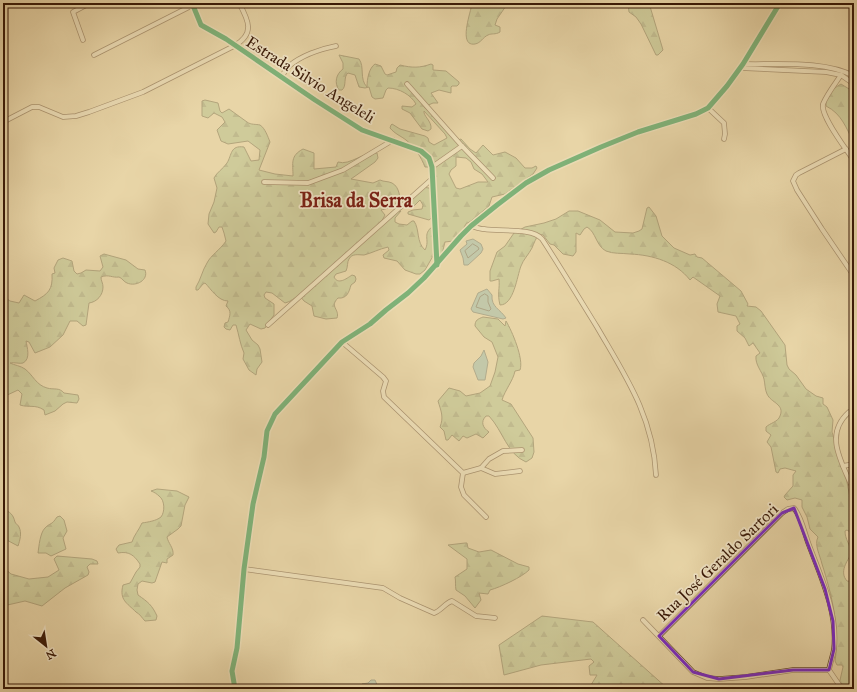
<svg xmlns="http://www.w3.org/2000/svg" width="857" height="692" font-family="'IM FELL Great Primer',serif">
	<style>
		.forest { fill: url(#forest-firs); stroke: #756b48; fill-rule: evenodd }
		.water { fill: #97b8ac; stroke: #71786a }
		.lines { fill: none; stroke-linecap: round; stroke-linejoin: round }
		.shore { stroke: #686859; stroke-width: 1 }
		.minor-casing { stroke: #64472e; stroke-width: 5.5 }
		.minor { stroke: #f0e4c6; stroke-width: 4 }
		.cycleway-casing { stroke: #f0e4c6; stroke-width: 8 }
		.cycleway { stroke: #00873e; stroke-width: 5 }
		.marked { fill: none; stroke: #7b2cbf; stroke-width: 3; stroke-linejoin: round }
		.labels { text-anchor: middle; stroke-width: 3.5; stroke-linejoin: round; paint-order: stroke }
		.street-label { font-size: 16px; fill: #381806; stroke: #f0e4c6 }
		.district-label { font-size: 20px; font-weight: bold; fill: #7a1f14; stroke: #f0e4c6 }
	</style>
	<defs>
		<pattern id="forest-firs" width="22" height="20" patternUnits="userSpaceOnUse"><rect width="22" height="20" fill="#b2be8a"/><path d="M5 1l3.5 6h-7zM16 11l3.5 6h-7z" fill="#92996f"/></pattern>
	</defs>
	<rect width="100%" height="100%" fill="#e8d5a7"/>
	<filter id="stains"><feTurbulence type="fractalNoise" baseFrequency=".005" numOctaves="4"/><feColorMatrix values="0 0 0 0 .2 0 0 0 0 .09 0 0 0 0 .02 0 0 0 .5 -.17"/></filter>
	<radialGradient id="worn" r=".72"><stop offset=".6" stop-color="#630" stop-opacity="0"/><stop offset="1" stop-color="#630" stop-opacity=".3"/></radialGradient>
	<!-- forest -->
	<g class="forest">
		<path d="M472 3H508L497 19 495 25 500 27V32C495 35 492 33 488 35 483 37 481 43 475 44 457 47 472 9 472 3Z"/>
		<path d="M628 3H649L663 50 658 55H656L641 24 636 17 629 12Z"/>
		<path d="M339 55 359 59C365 67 359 79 367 87 367 79 369 68 375 64L381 66 385 74 387 75 396 72 397 68 400 65C412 68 420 68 431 64L433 65V70L446 71 459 82V84L457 86H452L451 87V93L439 90 431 93 438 103H433L424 107 458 140 461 139 470 149 476 153 483 145 493 155 505 152 516 158 525 168H532L536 166 537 168 533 174 505 194 492 197 489 206 471 221 466 224 463 230 457 235 453 241 445 242 440 262 435 256H433L425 270 420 274H416L405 270 397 261 384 258 383 255 389 250 388 247C379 249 372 253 364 255 359 255 352 253 349 259 347 262 348 267 346 271L336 274 334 277C338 285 346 279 352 275L355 276 356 279 355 282 351 285C349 292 347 299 338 298 329 307 340 309 337 318L326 319 314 316 312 306 304 301 300 296C294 297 291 302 285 303L272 293 266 292 264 295 265 298 274 304V315L265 328 261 329 250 324 246 330 252 340 258 345 260 349 262 362 257 369 256 375 249 370 243 359 244 353C240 344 239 335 236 325H233L230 330 226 329 224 327 225 323 228 322C230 315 232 311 226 306L228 301C218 301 211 289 205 283L203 284 198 290H196V287C201 279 202 271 207 263 211 255 220 250 226 241L224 233 222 227H219L216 232 214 233 208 224 209 214 214 202 217 188 214 178C217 172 223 169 227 163 232 155 230 145 244 147L251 161 259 160 260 150 248 141 228 144 221 141 217 130 225 122 222 117 214 113 208 118 202 116V101L205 100 218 103 220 111 222 113 229 109C235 113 241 118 247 122 251 125 256 124 260 125 265 128 268 137 270 142L259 170 275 174 293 176C293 163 290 156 303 149L314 153V169L336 167 338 162C350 166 364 151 377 153L378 158 375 162 351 179 373 183 380 180C384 182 388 181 392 183 396 185 398 189 399 193 402 204 390 208 381 210L385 215 379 226 397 212 401 211 395 218V222L399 224 407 225 412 221H414C420 230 416 242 425 250 431 239 420 234 436 224L435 215 429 220 408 214V212L413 210 422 209 423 205 420 200 414 206 406 207 405 205 422 187 429 188 434 195V163L432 161 428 167H425C421 157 415 147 406 140 401 136 395 134 390 128L391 125 392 124 400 129 425 136 428 138 429 142 434 145 447 138 445 134 424 111C423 116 432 121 431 129L428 131 422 129 410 113 402 109V106L412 107 416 104C411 95 399 88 388 88L386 90 383 98 375 99 372 97 369 87 365 88 359 87 355 75 348 73C343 77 347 86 342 90H339C334 83 336 74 343 69V63ZM456 157 466 158 471 162 474 169 482 174 488 182H478L460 189 456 188 449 174 451 170 456 166Z"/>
		<path d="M841 84 854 92V143C846 128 842 114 826 106 825 97 833 88 841 84Z"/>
		<path d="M649 207 656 216 662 236 674 248 690 255 695 254 697 257 702 258 741 291 748 304 747 306 756 307 761 311 785 345 787 365 789 369 796 375 806 389 816 396 823 398V404L827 407 833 420 832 432 834 439 843 461 851 503 854 508V538L850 532 847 530 845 531C845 539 850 545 852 553 847 561 839 572 847 581L854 582V689H838L843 667 842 665H837L835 661C840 629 832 595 822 564 820 555 814 545 818 537L810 529 807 517 802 507V500L795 498 787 500 784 497 785 495 793 486V475L796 471 785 468 780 469 778 473 776 472 771 447 767 442 771 435 766 431V427C770 423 778 422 780 416 785 404 771 403 767 394 765 390 765 384 764 379 762 371 755 365 756 356L760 353 753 343 749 346 745 338 737 331V326L740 324 736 316 718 312 717 304 720 296 693 277 690 280C676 262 653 255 630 254 622 253 613 254 606 251 596 246 596 232 587 227L584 229 580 235 576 233V252L573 256 563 254 554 245 550 244 543 235 539 234C536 238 534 243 532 248 529 254 523 260 521 266 517 276 514 305 500 305 497 293 500 289 499 279L492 281H490V271L497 252 505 246 514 233 525 227 544 223 556 219 569 211H578L600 220 615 232 633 233 639 231 642 229 647 208Z"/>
		<path d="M104 254 126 260 138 269 145 270C149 280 136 287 127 283 124 282 122 278 119 277 112 278 109 274 101 277 101 281 103 283 103 287 103 295 97 302 89 303L86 325 83 326 77 321H70L63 335 50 347 35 353 29 342 26 341C27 347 31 359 23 363 20 364 14 362 10 363 14 365 21 366 25 369 33 375 36 385 47 388 54 390 59 387 64 393L78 395 79 399 77 403 67 402 63 404 55 411 45 415 44 410C35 404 29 408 20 405L22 394 18 390 3 397 4 399 8 401 3 408V296L10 301 19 303 24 295 35 301C48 294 53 290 52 274L55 273 54 268 58 260 63 258 72 261 74 271 77 274 81 273 86 270 100 271 103 267 100 256Z"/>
		<path d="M483 317 498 319 505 326 506 321C512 331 524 359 520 370L515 371C513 381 505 390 502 400L511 404 533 438 534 452 532 458 526 462C507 454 503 431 489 416H486C480 422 483 428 489 432L483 438 476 434 467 438 463 436 459 441 452 435 448 440H446L444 431 440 427C444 417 441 411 438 401L449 388 460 391 466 396 480 393 490 386 495 372 498 357 492 342 484 337 475 326C475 320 478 319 483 317Z"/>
		<path d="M157 489 177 491 189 497 185 505 181 526 178 529 167 537C168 543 174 548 173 555L167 559V563L162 562 155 582 152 583 142 581 138 584 137 590 138 595C148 602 152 605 157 616L156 620 145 621C142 618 140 614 136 612 127 603 119 600 123 585L130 583 136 572 140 567V564C134 555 129 551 118 553L116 549 119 545 132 542C134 535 139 530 142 523 148 522 156 521 161 517 165 512 165 500 159 496 157 494 154 492 151 491Z"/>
		<path d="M3 509C10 512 13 514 15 522 17 526 17 523 19 527 22 533 20 540 18 546L3 538Z"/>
		<path d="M60 516 64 520 67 531 63 538 66 549 51 556 46 553H38C39 546 40 533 45 528 51 522 51 526 57 517Z"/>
		<path d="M465 543H467L468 548 479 552 491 550 518 564 529 567V570C522 577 501 587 490 590L488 594 479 593 481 600 475 608 465 596 456 590C455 585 456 581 455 577L467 569V559L448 545Z"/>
		<path d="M57 556 92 559 97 561 98 564H90L87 567 89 572 88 575 65 588 42 606 25 601 3 606V567L11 574 29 579 48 577 59 570 54 559Z"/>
		<path d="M542 616 593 622 667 688 619 689 614 685 608 689H585L591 685 597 675H590L589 666 594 662 591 659 541 665 504 675 499 645Z"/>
	</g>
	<!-- water -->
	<g class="water">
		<path d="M473 239 481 244 483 249 481 253 468 265H464L463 258 460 250 467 244 466 241Z"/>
		<path d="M487 289 492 295C491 307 500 309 506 318L503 319 473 312 471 309 478 293Z"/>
		<path d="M484 350 488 362 485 380H478L473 367 474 363 481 356Z"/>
		<path d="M371 680H375L378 687 373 688 370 685 362 684 368 683Z"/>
	</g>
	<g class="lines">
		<!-- shore -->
		<g class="shore">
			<path d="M473 244 478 247 479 249 468 258 465 251Z"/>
			<path d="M485 294 488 296V302L491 309 489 311 476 307 480 297Z"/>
		</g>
		<!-- minor casing -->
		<g class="minor-casing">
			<g id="minor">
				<path d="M192 3 201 25 226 39 315 100 362 130 421 151 429 158 432 167 437 264"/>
				<path d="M83 40 73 12 90 3"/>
				<path d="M94 55 193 5"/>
				<path d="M743 64C778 65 823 60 854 76"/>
				<path d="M741 68 826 72 841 75 854 84"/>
				<path d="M841 75C835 84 827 94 823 104 820 116 847 150 854 161"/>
				<path d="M282 76C284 73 286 69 289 66 301 56 320 49 336 46"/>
				<path d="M407 84 462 146 493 178"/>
				<path d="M708 108 724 123 725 134 724 139"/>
				<path d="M3 122 32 107H39L63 117 76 116 89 112 143 92 234 46C255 34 249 21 239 3"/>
				<path d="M846 149 799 173 796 175 793 181 797 190 822 229 854 276"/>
				<path d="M432 167 462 146"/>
				<path d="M264 182 308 183 343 170 393 140"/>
				<path d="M471 226C475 227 480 229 484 229 499 232 532 227 542 239 561 268 579 298 597 327 626 377 653 416 656 475"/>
				<path d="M268 325 433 178"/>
				<path d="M342 342 383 377 386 381 383 391 384 397 463 473 461 487 464 495 486 517"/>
				<path d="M849 412C822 436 844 465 854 492"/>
				<path d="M843 466 854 464"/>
				<path d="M481 468 495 474 520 471"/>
				<path d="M463 473 481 468 489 459 503 451 522 450"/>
				<path d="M244 569 383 588 400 598 434 613C441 611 445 603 452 601L476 616 495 618"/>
				<path d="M643 620 693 672 707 678 719 679 746 677 793 670H829"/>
				<path d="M659 636 782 513 788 509 794 508C802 518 804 532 809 545 821 577 838 613 834 649 833 656 830 663 829 670L842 689"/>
				<path d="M90 689 96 687 103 689"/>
				<path d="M235 689 232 671 237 648 244 569 253 504 264 457 267 431 275 414 342 342 370 324 386 310 408 293 424 278 461 236 471 226 497 205 526 183 549 170 601 147 638 132 696 114 708 108 727 86 743 64 780 3"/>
			</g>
		</g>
		<!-- minor -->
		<use href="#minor" class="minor"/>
		<!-- cycleway casing -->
		<g class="cycleway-casing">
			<g id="cycleway">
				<path d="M192 3 201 25 226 39 315 100 362 130 421 151 429 158 432 167 437 265"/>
				<path d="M235 689 232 671 237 648 244 569 253 504 264 457 267 431 275 414 342 342 370 324 386 310 408 293 424 278 461 236 471 226 497 205 526 183 549 170 601 147 638 132 696 114 708 108 727 86 743 64 780 3"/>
			</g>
		</g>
		<!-- cycleway -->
		<use href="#cycleway" class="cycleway"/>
	</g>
	<!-- marked area -->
	<path d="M0 0H857V692H0ZM794 508 825 589 833 621 834 649 829 670H793L719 679 693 672 659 636 782 513Z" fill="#e8d5a7" fill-opacity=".55" fill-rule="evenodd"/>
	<path class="marked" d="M794 508 825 589 833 621 834 649 829 670H793L719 679 693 672 659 636 782 513Z"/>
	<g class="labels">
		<!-- street labels -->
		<g class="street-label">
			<text transform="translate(311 79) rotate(32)" y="6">Estrada Silvio Angeleli</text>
			<text transform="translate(717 562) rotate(-44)" y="6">Rua José Geraldo Sartori</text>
		</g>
		<!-- district labels -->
		<g class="district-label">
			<text x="356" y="207">Brisa da Serra</text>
		</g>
	</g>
	<!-- margin -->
	<rect width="857" height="692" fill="none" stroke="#e8d5a7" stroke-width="16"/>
	<rect x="4" y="4" width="849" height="684" fill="none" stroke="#381806" stroke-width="2"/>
	<rect x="8" y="8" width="841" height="676" fill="none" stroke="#381806"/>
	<!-- north arrow -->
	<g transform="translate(46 646) rotate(150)" stroke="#f0e4c6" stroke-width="3" paint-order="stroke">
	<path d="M0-3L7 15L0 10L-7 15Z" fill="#381806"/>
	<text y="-6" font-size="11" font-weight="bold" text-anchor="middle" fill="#381806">N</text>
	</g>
	<rect width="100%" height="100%" filter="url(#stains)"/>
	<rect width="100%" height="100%" fill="url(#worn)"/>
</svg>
